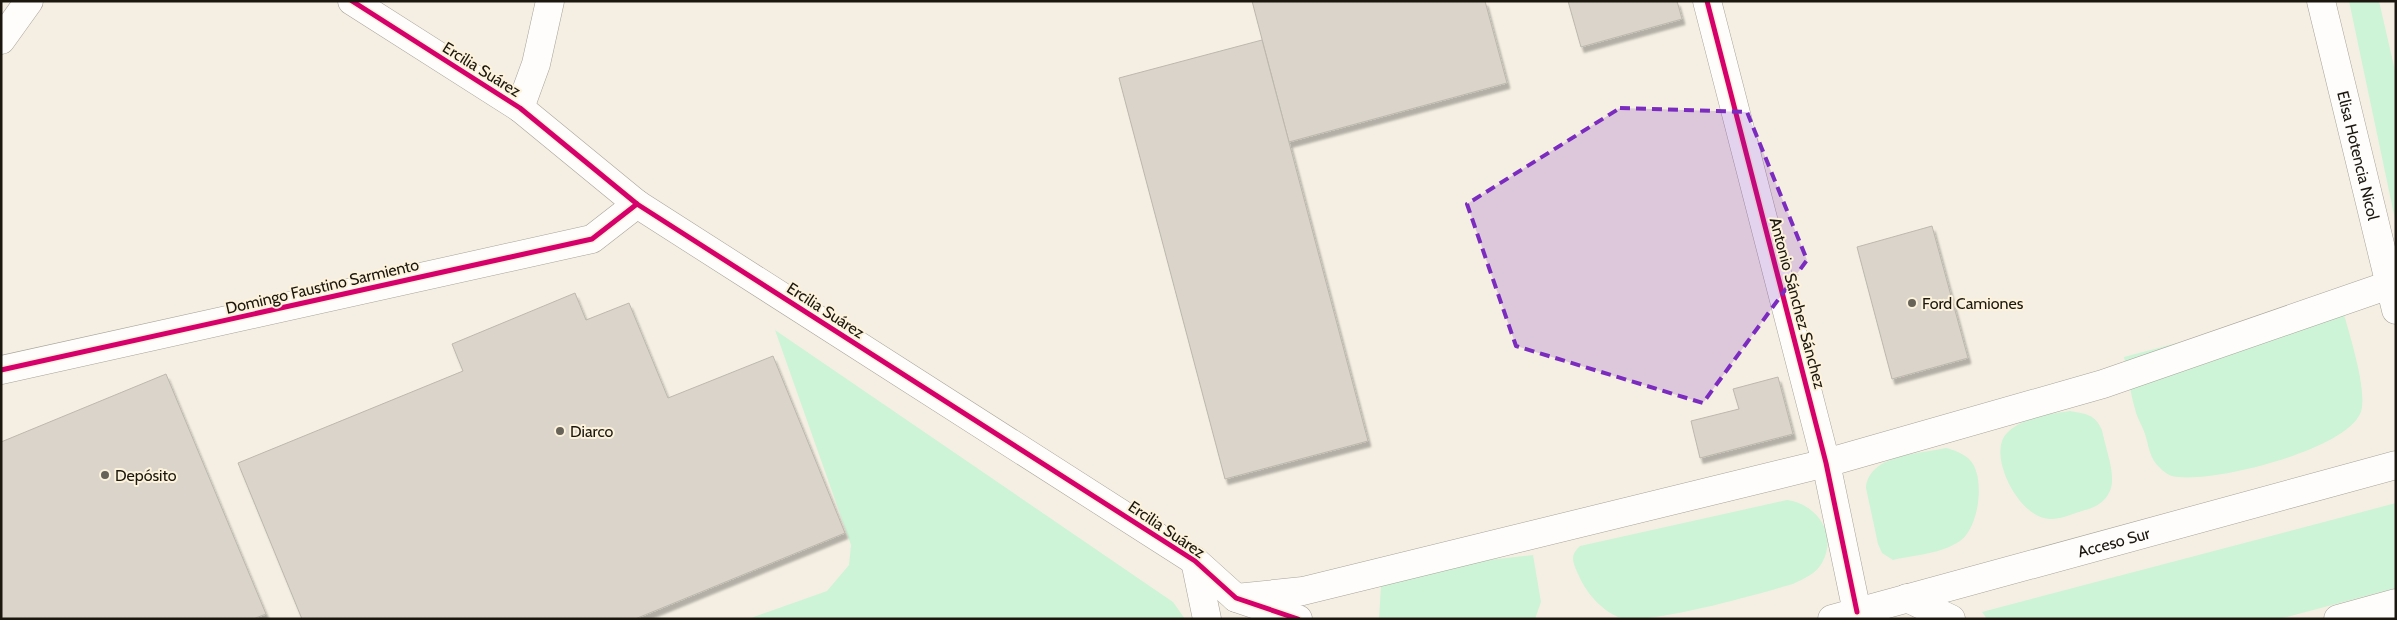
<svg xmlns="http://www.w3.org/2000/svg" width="2397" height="620" font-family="Cabin,sans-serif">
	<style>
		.green { fill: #cdf4d6 }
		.building { fill: #dad4ca; stroke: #bdb8af; filter: url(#shadow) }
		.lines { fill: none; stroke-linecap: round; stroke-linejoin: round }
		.minor-casing { stroke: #a7a399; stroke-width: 29 }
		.major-casing { stroke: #a7a399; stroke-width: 29 }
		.minor { stroke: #fefdfb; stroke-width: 28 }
		.major { stroke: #fefdfb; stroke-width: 28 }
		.cycleway-casing { stroke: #fdf2db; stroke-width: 8 }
		.cycleway { stroke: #d6006c; stroke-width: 5 }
		.marked { fill: #7b2cbf; fill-opacity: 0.2; stroke: #7b2cbf; stroke-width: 4; stroke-dasharray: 10 6; stroke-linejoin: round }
		.poi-dot { fill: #676359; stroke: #fdf2db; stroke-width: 2 }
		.labels { text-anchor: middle; stroke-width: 4; stroke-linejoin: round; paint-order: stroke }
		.street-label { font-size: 16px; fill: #1b170f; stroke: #fdf2db }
		.poi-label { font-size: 16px; fill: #1b170f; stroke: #fdf2db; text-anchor: start }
	</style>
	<defs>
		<filter id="shadow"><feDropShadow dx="3" dy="5.5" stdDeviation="1" flood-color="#0004"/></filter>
	</defs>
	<rect width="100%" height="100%" fill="#f5efe3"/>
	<!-- green -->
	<g class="green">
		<path d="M2349 1H2379L2396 75V224Z"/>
		<path d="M2340 300C2346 324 2370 393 2360 414 2343 451 2208 485 2172 476 2168 475 2163 471 2160 468 2149 458 2149 446 2145 434 2142 425 2137 418 2135 409 2130 392 2128 374 2124 357Z"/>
		<path d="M775 330 1173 602 1185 619H748L827 591 849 565 851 545Z"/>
		<path d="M2070 411C2086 414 2095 414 2102 430 2105 446 2113 466 2112 482 2111 497 2099 507 2085 510 2075 513 2060 520 2049 519 2019 518 1986 454 2007 433 2022 417 2050 414 2070 411Z"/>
		<path d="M1946 448C1954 450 1963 453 1970 460 1986 477 1979 528 1960 541 1941 554 1914 555 1893 560L1882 553 1878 544 1866 488C1869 454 1920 454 1946 448Z"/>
		<path d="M1787 500C1817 504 1838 534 1822 563 1816 574 1803 579 1793 584 1750 596 1668 620 1625 619 1605 615 1586 593 1579 576 1573 563 1569 556 1580 546Z"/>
		<path d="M2396 503V588L2279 619H1987L1982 612Z"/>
		<path d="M1533 555 1541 602 1535 619H1379L1381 586 1395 575 1417 568Z"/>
	</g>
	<!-- building -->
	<g class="building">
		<path d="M1252 1H1485L1507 83 1289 142Z"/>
		<path d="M1568 1H1677L1682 19 1581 47Z"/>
		<path d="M1262 40 1368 441 1225 479 1119 78Z"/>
		<path d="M1932 226 1968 358 1892 379 1857 247Z"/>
		<path d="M575 293 586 320 629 303 668 398 773 356 845 533 635 619H302L238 463 463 371 452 344Z"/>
		<path d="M166 374 266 614 253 619H1V442Z"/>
		<path d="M1778 377 1793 434 1700 458 1691 421 1739 409 1733 389Z"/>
	</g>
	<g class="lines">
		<!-- minor casing -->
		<g class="minor-casing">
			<g id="minor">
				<path d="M352 1 520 108 637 204 1195 561 1236 598 1298 619"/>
				<path d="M1707 1 1826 463 1857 612"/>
				<path id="s1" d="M2321 1 2396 310"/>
				<path d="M1 40 29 1"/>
				<path d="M520 108 536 64 550 1"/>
				<path d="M1 370 592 239 637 204"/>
				<path d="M1195 561 1207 619"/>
				<path d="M1236 598 1303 591 1826 463 2103 384 2389 285"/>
				<path d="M1907 598 1951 619"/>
				<path d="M2338 619 2396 603"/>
			</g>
		</g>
		<!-- major casing -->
		<g class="major-casing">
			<g id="major">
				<path id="s2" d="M1832 619 2396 465"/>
			</g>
		</g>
		<!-- minor -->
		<use href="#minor" class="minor"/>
		<!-- major -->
		<use href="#major" class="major"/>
		<!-- cycleway casing -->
		<g class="cycleway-casing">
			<g id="cycleway">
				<path d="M352 1 520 108 637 204 1195 561 1236 598 1298 619"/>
				<path d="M1707 1 1826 463 1857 612"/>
				<path d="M1 370 592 239 637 204"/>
			</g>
		</g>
		<!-- cycleway -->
		<use href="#cycleway" class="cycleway"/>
	</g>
	<!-- marked area -->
	<path class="marked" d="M1620 108 1747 112 1807 260 1703 403 1516 346 1467 204Z"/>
	<!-- markers -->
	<g class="poi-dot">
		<circle cx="1912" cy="303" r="5"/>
		<circle cx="560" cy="431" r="5"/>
		<circle cx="105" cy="475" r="5"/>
	</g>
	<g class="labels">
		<!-- street labels -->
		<g class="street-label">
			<text transform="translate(482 69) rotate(32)" y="6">Ercilia Suárez</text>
			<text dy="6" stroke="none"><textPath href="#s1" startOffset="159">Elisa Hotencia Nicol</textPath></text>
			<text transform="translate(322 286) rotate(-13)" y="6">Domingo Faustino Sarmiento</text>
			<text transform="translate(1798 303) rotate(75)" y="6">Antonio Sánchez Sánchez</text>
			<text transform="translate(826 310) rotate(33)" y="6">Ercilia Suárez</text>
			<text transform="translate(1167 529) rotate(34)" y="6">Ercilia Suárez</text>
			<text dy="6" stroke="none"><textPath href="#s2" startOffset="292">Acceso Sur</textPath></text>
		</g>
		<!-- poi labels -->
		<g class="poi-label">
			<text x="1922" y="309">Ford Camiones</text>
			<text x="570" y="437">Diarco</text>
			<text x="115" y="481">Depósito</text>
		</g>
	</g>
	<!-- border -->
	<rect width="2397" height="620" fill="none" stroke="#1b170f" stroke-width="5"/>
</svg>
